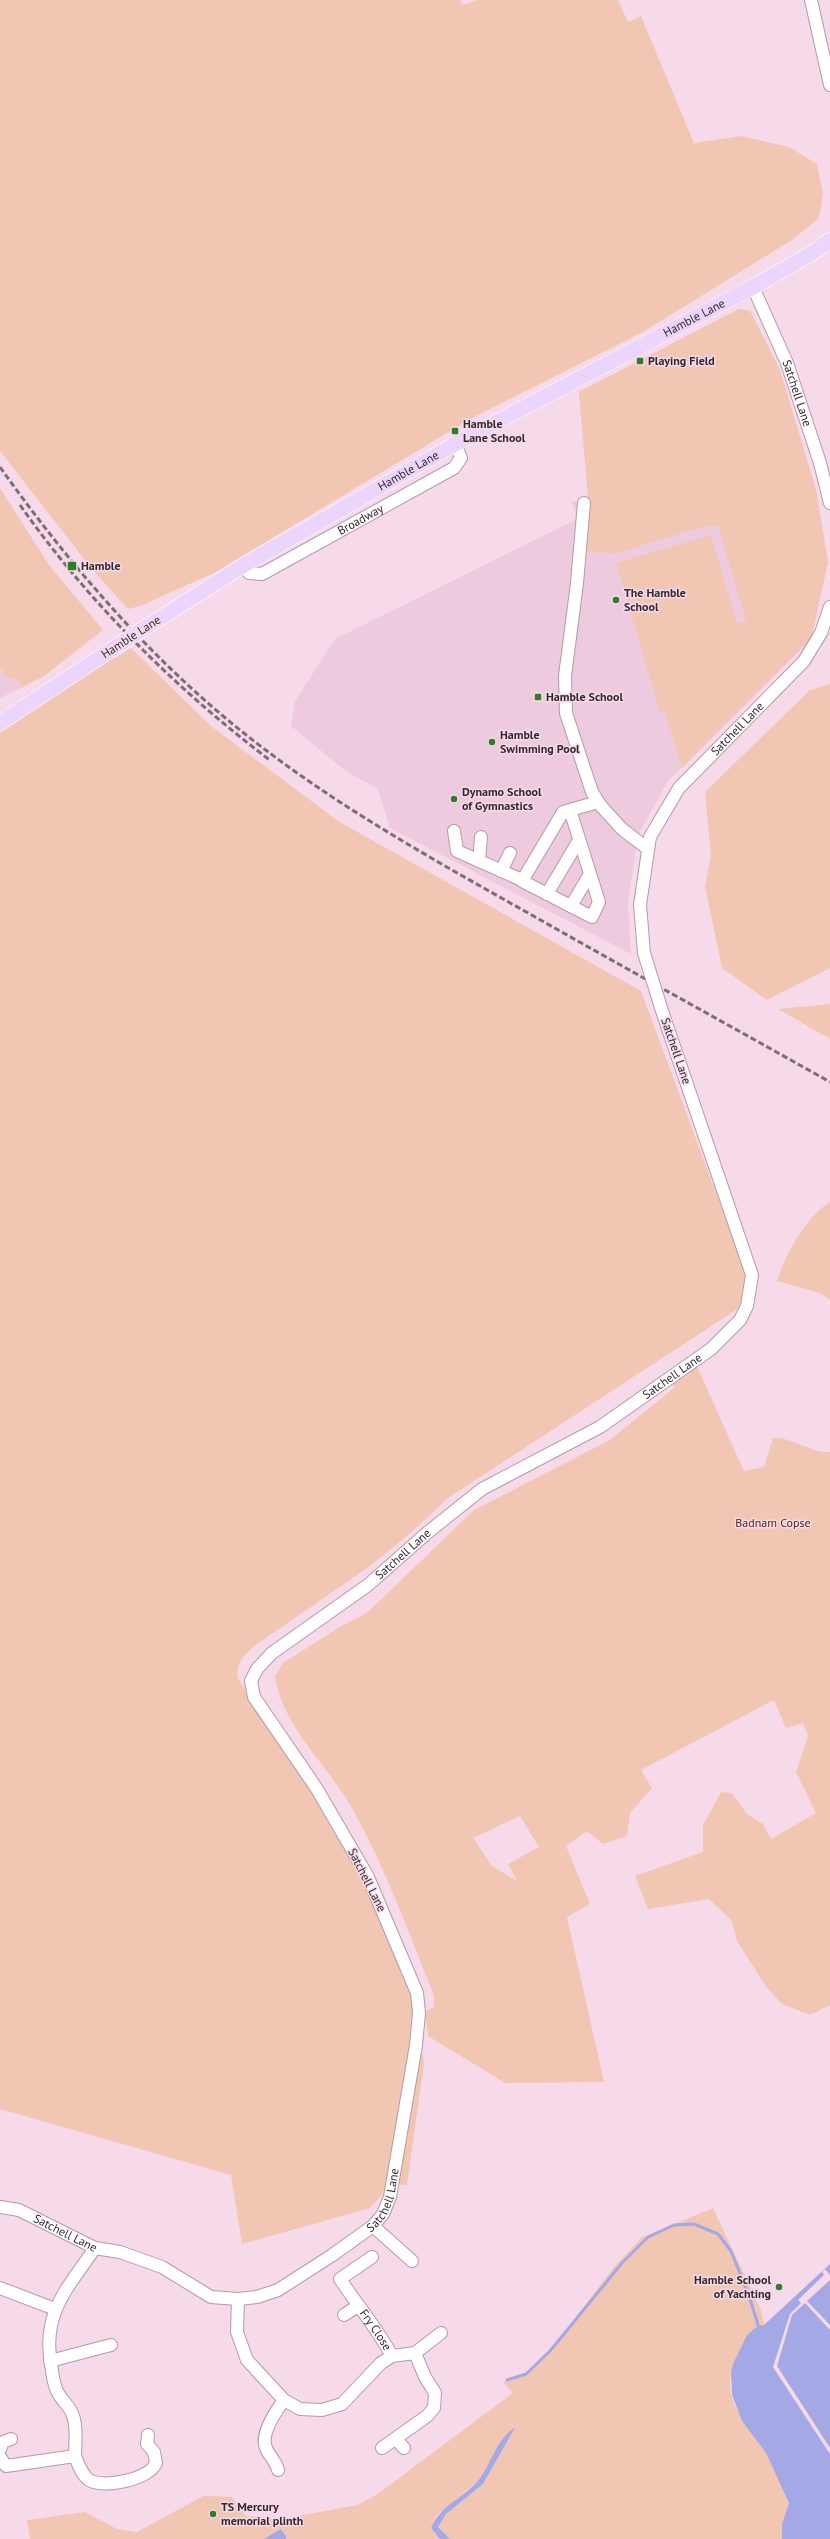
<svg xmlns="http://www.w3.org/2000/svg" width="830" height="2539" font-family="'PT Sans',sans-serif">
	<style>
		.built { fill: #edcade }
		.green { fill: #f1c6b2; fill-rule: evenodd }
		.water { fill: #a4a9e5 }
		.pier { fill: #f7daea }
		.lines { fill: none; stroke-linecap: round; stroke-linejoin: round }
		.stream { stroke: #a4a9e5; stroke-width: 3 }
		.minor-casing { stroke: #b599a8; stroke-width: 14 }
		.major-casing { stroke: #fff; stroke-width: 16 }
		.minor { stroke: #fff; stroke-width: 12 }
		.major { stroke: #ecd5fa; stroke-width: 15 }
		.rail { stroke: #7e6c76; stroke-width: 3; stroke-dasharray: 6 3; stroke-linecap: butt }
		.minor-bridge-casing { stroke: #b599a8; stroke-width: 14; stroke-linecap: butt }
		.major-bridge-casing { stroke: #fff; stroke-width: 16; stroke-linecap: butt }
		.minor-bridge { stroke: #fff; stroke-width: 12 }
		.major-bridge { stroke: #ecd5fa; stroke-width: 15 }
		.poi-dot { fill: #2c7e29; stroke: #f7daea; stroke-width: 1.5 }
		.labels { text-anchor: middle; stroke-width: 3; stroke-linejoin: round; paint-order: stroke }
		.street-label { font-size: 12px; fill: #33282e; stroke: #f7daea }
		.poi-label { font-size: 12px; font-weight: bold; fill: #33282e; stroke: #f7daea; text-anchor: start }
		.park-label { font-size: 12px; fill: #512811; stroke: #f7daea }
	</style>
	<rect width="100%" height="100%" fill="#f7daea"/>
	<!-- built -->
	<g class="built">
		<path d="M739 309 750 311 780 370 816 490 828 562 811 639 668 781 638 835 628 902 631 954 390 828 378 789 347 772 291 726 295 701 335 639 577 519 572 502 588 497 579 392Z"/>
		<path d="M0 667 7 677 18 680 23 687 0 698Z"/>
	</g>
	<!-- green -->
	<g class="green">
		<path d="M0 0H460L463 5 477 0H618L628 22 641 16 694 143 742 136 789 147 817 164 823 194 819 218 792 240 643 332 472 418 214 573 140 606 128 609 92 569 0 451Z"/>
		<path d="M739 309 750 311 780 370 816 490 828 562 811 639 682 768 665 711 660 712 616 563 711 535 737 624 746 621 718 525 705 526 616 553 587 552 588 497 579 392Z"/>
		<path d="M0 488 49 565 103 630 44 676 23 687 18 680 7 677 0 667Z"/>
		<path d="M131 648 211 726 338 821 641 991 747 1276 744 1296 736 1310 448 1498 406 1537 370 1566 253 1647 242 1658 237 1671 238 1679 313 1789 365 1882 413 1997 416 2045 423 2056 424 2063 407 2185 392 2184 370 2208 242 2244 231 2175 0 2109V733L109 659 115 658Z"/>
		<path d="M830 684V968L767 1000 722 968 705 886 711 856 705 792 810 690Z"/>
		<path d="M830 1004V1039L778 1009Z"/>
		<path d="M830 1202V1300L820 1293 777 1281C785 1255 806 1217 830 1202Z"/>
		<path d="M695 1362 744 1471 764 1467 773 1438C793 1437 810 1453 830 1452V2005L810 2015 782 2004 767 1988 737 1941 732 1921 709 1899 648 1909 635 1876 703 1852V1825L721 1792 732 1793 747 1814 763 1824 771 1839 816 1813 796 1772 808 1736 803 1723 786 1728 774 1700 641 1770 652 1788 630 1813 627 1836 603 1844 587 1831 566 1846 590 1904 567 1917 604 2082 505 2083 428 2036 425 2011 434 2007V1996C409 1933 386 1869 353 1810 328 1764 283 1729 275 1676L283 1663 343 1625 367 1613 474 1510 610 1440 674 1388 671 1375ZM520 1816 539 1847 508 1864 517 1881 492 1866 473 1838Z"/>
		<path d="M713 2208 761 2310 764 2325C748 2335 745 2340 737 2357 716 2398 747 2421 766 2453 776 2468 782 2486 789 2503L782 2524V2539H450L438 2527 446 2514 483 2484 515 2429 476 2483 437 2515 431 2528 440 2539H30L27 2520 85 2512 117 2529 137 2532 203 2496 232 2497 246 2516 281 2519 358 2505 379 2493 513 2393 503 2382 526 2374 559 2339 615 2266 641 2238Z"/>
	</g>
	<!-- water -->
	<g class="water">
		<path d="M830 2264V2539H782V2524L789 2503 766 2453 742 2421 732 2395 731 2372 733 2364 747 2335 758 2326 764 2325Z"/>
		<path d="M515 2428 483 2484 446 2514 438 2527 450 2539H440L431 2528C442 2504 459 2501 476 2483 491 2467 496 2438 515 2428Z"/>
		<path d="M281 2529 286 2536V2539H264Z"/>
	</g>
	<!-- pier -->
	<path class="pier" d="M825 2269 830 2275V2280L807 2301 830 2325V2330L805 2303 792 2315 777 2366 830 2448V2454L773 2367 790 2314 801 2303 798 2300 824 2275 822 2272Z"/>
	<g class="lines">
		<!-- stream -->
		<path class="stream" d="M507 2380 526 2374 550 2351 622 2263 648 2237 674 2225 694 2224 718 2234 731 2251 749 2296 759 2328"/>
		<!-- minor casing -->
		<g class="minor-casing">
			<g id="minor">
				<path d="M811 0 830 85"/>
				<path id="s1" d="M753 287 787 363 820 463 830 503"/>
				<path d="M584 503 577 583 565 676 566 713 592 792 601 806 622 829 648 849"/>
				<path id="s2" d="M244 565 249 573 262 574 454 468 461 458 455 444"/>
				<path d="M570 810 599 902 592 917 522 881 563 812 598 802"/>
				<path d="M454 831 457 851 522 880"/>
				<path d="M479 861 481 837"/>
				<path d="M501 871 510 853"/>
				<path d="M547 894 579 840"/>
				<path d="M571 906 590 874"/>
				<path id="s3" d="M644 953 640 905 650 837 679 788 804 661 821 633 830 607"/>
				<path id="s4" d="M0 2207 19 2210 95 2248 120 2252 162 2267 211 2297 238 2299 257 2297 278 2290 331 2256 373 2226 383 2214 390 2197 416 2045 419 2013 417 1993 368 1877 317 1789 254 1697 251 1681 257 1669 272 1653 368 1585 427 1533 482 1489 600 1427 711 1349 740 1320 747 1306 752 1275 663 1014"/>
				<path d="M373 2226 412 2261"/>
				<path id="s5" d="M372 2257 340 2279C357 2305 377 2328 392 2356"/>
				<path d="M0 2288 55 2309"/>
				<path d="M238 2299 237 2332 247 2360 284 2400 300 2409 322 2410 342 2404 381 2363 392 2356 415 2353 441 2333"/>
				<path d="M344 2315 358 2306"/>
				<path d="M50 2361 111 2345"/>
				<path d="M396 2439 404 2448"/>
				<path d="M382 2448 427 2416 434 2408 435 2393 425 2377 415 2353"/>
				<path d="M0 2449 3 2442 11 2439"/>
				<path d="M75 2456C78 2464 82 2475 89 2480 104 2489 150 2479 156 2463L154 2452 147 2444 148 2435"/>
				<path d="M0 2457 6 2466 75 2456C75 2442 78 2425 71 2411 67 2404 60 2398 57 2391 53 2382 52 2373 51 2364 42 2312 68 2288 95 2248"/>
				<path d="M278 2470C276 2461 269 2456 266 2448 260 2434 276 2411 284 2400"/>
			</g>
		</g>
		<!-- major casing -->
		<g class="major-casing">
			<g id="major">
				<path id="s6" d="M154 622 244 565 455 444 753 287 814 252 830 240"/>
				<path d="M0 723 123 642"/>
			</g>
		</g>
		<!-- minor -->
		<use href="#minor" class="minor"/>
		<!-- major -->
		<use href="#major" class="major"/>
		<!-- rail -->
		<g class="rail">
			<path d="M0 467C68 563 148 656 240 730 332 804 434 860 537 918 634 973 732 1027 830 1082"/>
			<path d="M20 505C89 603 176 689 271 761"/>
		</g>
		<!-- minor-bridge casing -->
		<g class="minor-bridge-casing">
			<path id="minor-bridge" d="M644 953 663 1014"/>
		</g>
		<!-- major-bridge casing -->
		<g class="major-bridge-casing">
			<path id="major-bridge" d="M123 642 154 622"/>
		</g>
		<!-- minor-bridge -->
		<use href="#minor-bridge" class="minor-bridge"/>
		<!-- major-bridge -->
		<use href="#major-bridge" class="major-bridge"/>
	</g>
	<!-- markers -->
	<g class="poi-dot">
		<rect x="636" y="357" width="8" height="8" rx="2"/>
		<rect x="451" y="427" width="8" height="8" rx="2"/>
		<rect x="67" y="561" width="10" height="10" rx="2"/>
		<circle cx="616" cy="600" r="4"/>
		<rect x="534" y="693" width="8" height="8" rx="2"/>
		<circle cx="492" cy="742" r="4"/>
		<circle cx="454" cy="799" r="4"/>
		<circle cx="779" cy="2287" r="4"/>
		<circle cx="213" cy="2514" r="4"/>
	</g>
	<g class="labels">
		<!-- street labels -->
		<g class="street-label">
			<text dy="4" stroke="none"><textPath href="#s6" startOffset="620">Hamble Lane</textPath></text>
			<text dy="4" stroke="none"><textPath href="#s1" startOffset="115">Satchell Lane</textPath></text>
			<text dy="4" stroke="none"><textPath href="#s6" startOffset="296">Hamble Lane</textPath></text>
			<text dy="4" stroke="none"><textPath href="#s2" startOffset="135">Broadway</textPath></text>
			<text transform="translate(131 637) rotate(-33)" y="4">Hamble Lane</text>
			<text dy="4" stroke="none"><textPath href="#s3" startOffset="257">Satchell Lane</textPath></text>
			<text transform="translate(676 1051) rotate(71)" y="4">Satchell Lane</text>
			<text dy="4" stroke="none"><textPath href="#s4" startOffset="1534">Satchell Lane</textPath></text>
			<text dy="4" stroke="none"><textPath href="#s4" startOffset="1210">Satchell Lane</textPath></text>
			<text transform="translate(367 1880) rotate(63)" y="4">Satchell Lane</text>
			<text dy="4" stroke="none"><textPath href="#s4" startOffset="443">Satchell Lane</textPath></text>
			<text dy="4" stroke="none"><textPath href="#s4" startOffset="71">Satchell Lane</textPath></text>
			<text dy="4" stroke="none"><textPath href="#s5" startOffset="101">Fry Close</textPath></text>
		</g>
		<!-- poi labels -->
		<g class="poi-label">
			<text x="648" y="365">Playing Field</text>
			<text x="463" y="428">Hamble<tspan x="463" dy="14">Lane School</tspan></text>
			<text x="81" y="570">Hamble</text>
			<text x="624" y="597">The Hamble<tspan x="624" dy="14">School</tspan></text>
			<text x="546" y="701">Hamble School</text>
			<text x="500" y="739">Hamble<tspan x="500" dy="14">Swimming Pool</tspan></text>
			<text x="462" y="796">Dynamo School<tspan x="462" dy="14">of Gymnastics</tspan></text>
			<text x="771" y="2284" text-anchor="end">Hamble School<tspan x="771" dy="14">of Yachting</tspan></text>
			<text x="221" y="2511">TS Mercury<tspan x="221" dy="14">memorial plinth</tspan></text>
		</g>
		<!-- park labels -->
		<g class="park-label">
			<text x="773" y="1527">Badnam Copse</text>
		</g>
	</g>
</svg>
